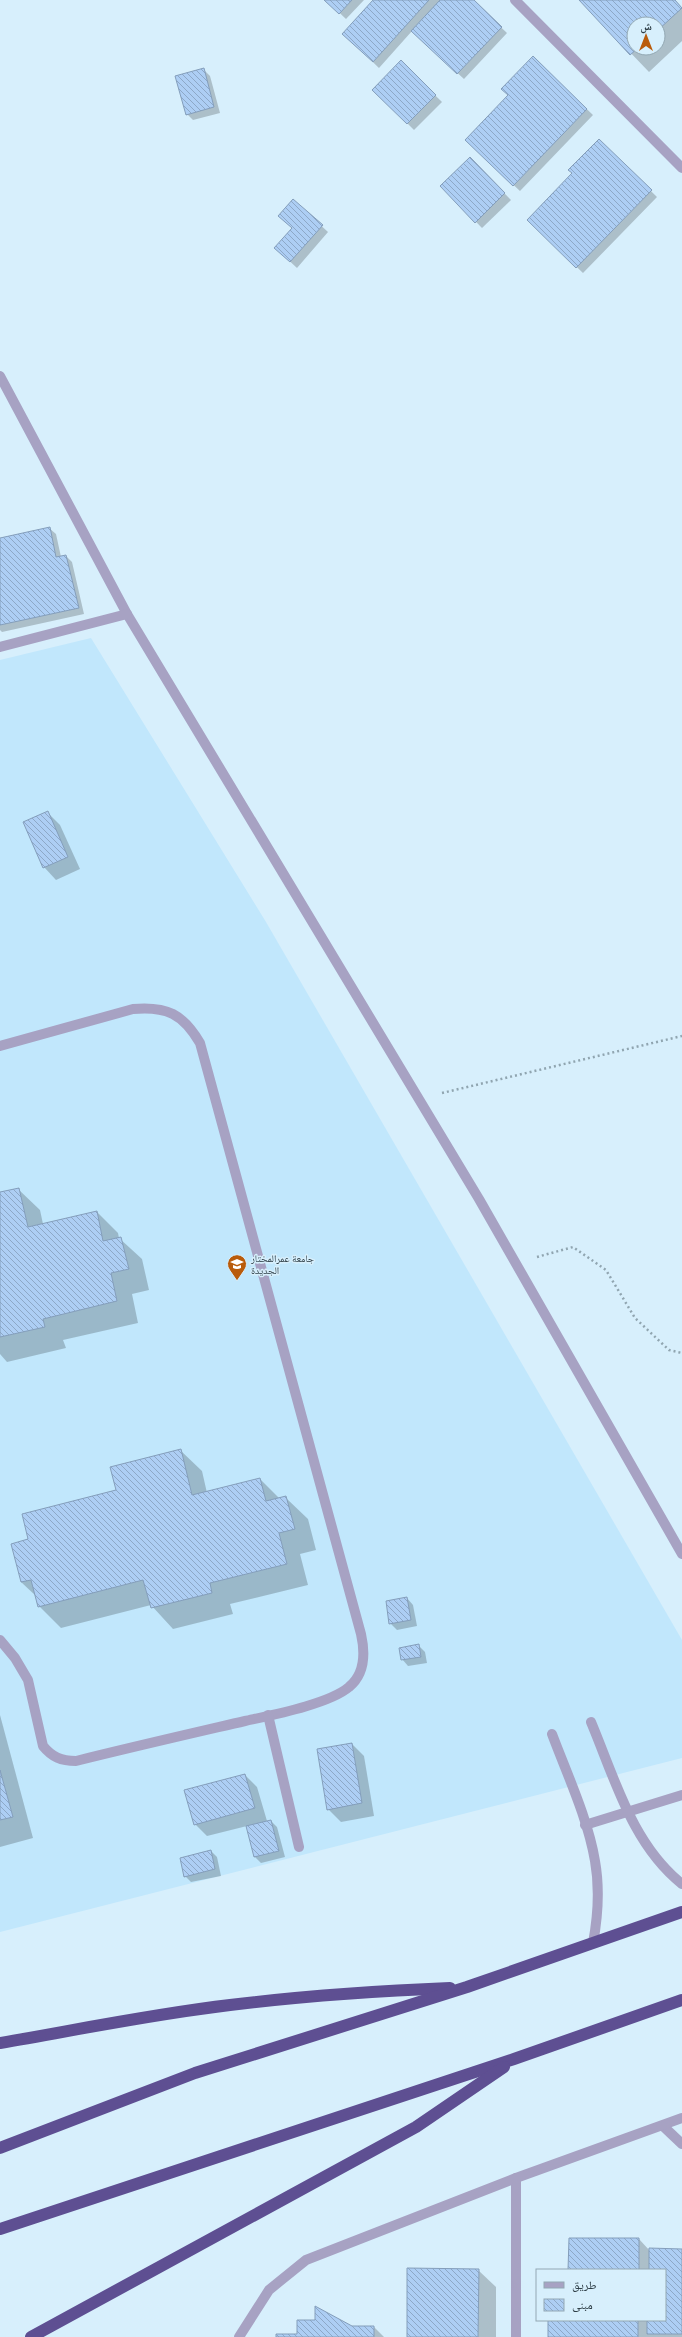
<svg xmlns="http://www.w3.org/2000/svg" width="682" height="2337" font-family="Mulish,'Noto Naskh Arabic',sans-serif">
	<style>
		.built { fill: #c1e7fc }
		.shadow { fill: #0003; fill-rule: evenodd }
		.building { fill: url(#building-back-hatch); stroke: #849ebb }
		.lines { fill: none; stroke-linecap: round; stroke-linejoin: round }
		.path { stroke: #90a5b0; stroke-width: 2.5; stroke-dasharray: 2 3; stroke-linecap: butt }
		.minor { stroke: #a7a2c3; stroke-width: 10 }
		.highway { stroke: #5e4f92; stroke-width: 12 }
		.labels { text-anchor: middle; stroke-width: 3; stroke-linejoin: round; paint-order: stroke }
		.poi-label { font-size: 10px; fill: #2d3d45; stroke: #d7effc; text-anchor: start }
	</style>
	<defs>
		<pattern id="building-back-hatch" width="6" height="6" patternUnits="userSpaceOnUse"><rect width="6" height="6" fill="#adcef4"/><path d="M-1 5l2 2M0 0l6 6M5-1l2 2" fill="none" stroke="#8da8c7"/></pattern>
	</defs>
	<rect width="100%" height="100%" fill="#d7effc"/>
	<!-- built -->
	<path class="built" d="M91 638 266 922 682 1640V1758L0 1932V660Z"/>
	<!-- shadow -->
	<g class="shadow">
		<path d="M326 0H364L346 19Z"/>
		<path d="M375 0H472L507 33 464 79 412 31 379 68 350 40Z"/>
		<path d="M580 0H675L682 8V41L649 72ZM634 24H658V48H634Z"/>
		<path d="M533 58 593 115 520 191 466 140 509 95Z"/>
		<path d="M401 62 442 102 414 130 374 90Z"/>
		<path d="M203 69 210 76 220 113 193 120 187 114Z"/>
		<path d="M599 140 657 197 583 273 528 220 574 174Z"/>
		<path d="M470 158 511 200 482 228 441 186Z"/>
		<path d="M293 200 328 232 297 268 282 254 293 229Z"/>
		<path d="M49 528 56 534 61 557 66 556 72 562 84 614 2 632 0 630V539Z"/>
		<path d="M47 812 60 825 80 869 56 880 44 867Z"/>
		<path d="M18 1189 40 1210 43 1224 97 1212 118 1233 119 1238 142 1259 149 1290 132 1294 138 1323 63 1340 66 1348 7 1362 0 1354V1193Z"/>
		<path d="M180 1450 202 1471 207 1493 260 1479 280 1499 286 1498 308 1519 316 1550 300 1554 308 1585 230 1604 233 1614 173 1629 151 1605 61 1628 39 1606 37 1597 21 1582 29 1540 117 1491Z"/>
		<path d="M407 1598 413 1605 417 1626 397 1630 390 1623Z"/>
		<path d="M419 1646 425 1652 427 1663 408 1666 402 1659Z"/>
		<path d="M0 1715 33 1838 0 1847Z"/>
		<path d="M352 1744 364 1756 374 1816 341 1822 328 1809Z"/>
		<path d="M245 1775 257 1787 267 1821H271L277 1827 285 1857 261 1863 255 1857 247 1826 207 1836 195 1824Z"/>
		<path d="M211 1851 217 1857 221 1876 191 1882 185 1876Z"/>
		<path d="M639 2239 650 2251 682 2250V2337H549V2320H665V2270H569Z"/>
		<path d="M478 2270 496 2287V2337H408Z"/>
		<path d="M351 2327H374L384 2337H277Z"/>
	</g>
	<!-- building -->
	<g class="building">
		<path d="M324 0H352L339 14Z"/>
		<path d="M373 0H429L373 62 342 34Z"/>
		<path d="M440 0H474L502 27 457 74 411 31Z"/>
		<path d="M579 0H675L682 8 658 30V24H634V48H638L630 55Z"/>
		<path d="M533 56 587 109 513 186 465 140 508 95 501 89Z"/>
		<path d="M401 60 436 95 407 124 372 90Z"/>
		<path d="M204 68 214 107 186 115 175 76Z"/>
		<path d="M599 139 652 190 576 268 527 220 572 173 568 170Z"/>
		<path d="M470 157 505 193 475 223 440 186Z"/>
		<path d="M293 199 323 225 290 262 274 248 292 228 278 216Z"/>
		<path d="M50 527 56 557 66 555 79 608 0 625V538Z"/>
		<path d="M48 811 68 857 43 868 23 822Z"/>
		<path d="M19 1188 28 1227 97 1211 103 1241 121 1237 129 1269 111 1273 117 1301 43 1319 45 1327 0 1337V1192Z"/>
		<path d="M181 1449 192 1495 260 1478 266 1501 286 1496 295 1529 279 1533 287 1564 210 1583 212 1593 151 1608 143 1580 38 1607 31 1580 21 1582 11 1544 28 1539 22 1514 116 1490 110 1467Z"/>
		<path d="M407 1597 411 1620 389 1624 386 1601Z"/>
		<path d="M419 1644 421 1657 401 1660 399 1648Z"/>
		<path d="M352 1743 362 1803 327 1810 317 1749Z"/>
		<path d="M0 1770 13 1817 0 1820Z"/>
		<path d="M245 1774 255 1808 194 1825 184 1790Z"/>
		<path d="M271 1820 279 1851 254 1857 246 1826Z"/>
		<path d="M211 1850 215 1869 184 1877 180 1858Z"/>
		<path d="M569 2238H639V2270H568Z"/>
		<path d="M649 2248 682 2249V2334H647V2320H665V2270H649Z"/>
		<path d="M407 2268 479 2269 478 2337H407Z"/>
		<path d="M315 2306 352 2326H374V2337H276V2334H297V2320H315Z"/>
		<rect x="548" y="2320" width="90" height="17"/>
	</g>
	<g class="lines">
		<!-- path -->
		<g class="path">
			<path d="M442 1093 682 1036"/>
			<path d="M537 1257 573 1247 606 1270 635 1318 669 1350 682 1353"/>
		</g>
		<!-- minor -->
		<g class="minor">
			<path d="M515 0 682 168"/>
			<path d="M0 376 127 614 479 1199 682 1554"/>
			<path d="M0 647 127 614"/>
			<path d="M0 1046 133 1009C167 1006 183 1014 200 1043L361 1634C365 1652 365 1674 349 1687 329 1704 272 1715 245 1721 189 1734 132 1747 76 1761 61 1761 52 1757 43 1746L28 1680 15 1658 0 1640"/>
			<path d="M268 1715 299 1847"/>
			<path d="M591 1722C615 1779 632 1844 682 1884"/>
			<path d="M552 1734C567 1774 588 1819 595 1861 600 1889 598 1916 593 1943"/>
			<path d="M585 1825 682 1795"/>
			<path d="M663 2126 682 2144"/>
			<path d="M239 2337 269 2290 306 2260 516 2178 682 2118"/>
			<path d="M516 2337V2178"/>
		</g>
		<!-- highway -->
		<g class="highway">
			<path d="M0 2043C76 2030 153 2014 230 2005 303 1996 376 1991 450 1988"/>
			<path d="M0 2148 195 2073 467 1987 682 1912"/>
			<path d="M0 2229 514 2059 682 2000"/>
			<path d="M31 2337 416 2127 504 2067"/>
		</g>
	</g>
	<!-- icons -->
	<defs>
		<g id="university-pin" transform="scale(1)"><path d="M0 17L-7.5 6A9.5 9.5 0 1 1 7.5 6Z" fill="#b95b0b" stroke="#d7effc"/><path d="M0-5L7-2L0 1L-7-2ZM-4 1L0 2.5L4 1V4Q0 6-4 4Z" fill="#fff"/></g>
	</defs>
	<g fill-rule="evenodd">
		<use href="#university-pin" x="237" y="1264"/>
	</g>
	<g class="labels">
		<!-- poi labels -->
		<g class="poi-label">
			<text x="251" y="1262">جامعة عمرالمختار<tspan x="251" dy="12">الجديدة</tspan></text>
		</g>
	</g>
	<!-- legend -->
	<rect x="536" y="2269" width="130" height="52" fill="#d7effc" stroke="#93a8b3"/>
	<rect x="544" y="2282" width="20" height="6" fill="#a7a2c3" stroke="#93a8b3"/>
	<text x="572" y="2289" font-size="12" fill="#2d3d45">طريق</text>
	<rect x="544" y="2299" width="20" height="12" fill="url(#building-back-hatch)" stroke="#93a8b3"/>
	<text x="572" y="2309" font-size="12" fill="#2d3d45">مبنى</text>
	<!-- north arrow -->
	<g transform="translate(646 36)"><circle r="19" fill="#d7effc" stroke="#93a8b3"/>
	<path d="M0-3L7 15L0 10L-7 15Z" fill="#b95b0b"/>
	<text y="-6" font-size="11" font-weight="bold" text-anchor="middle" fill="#2d3d45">ش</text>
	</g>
</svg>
